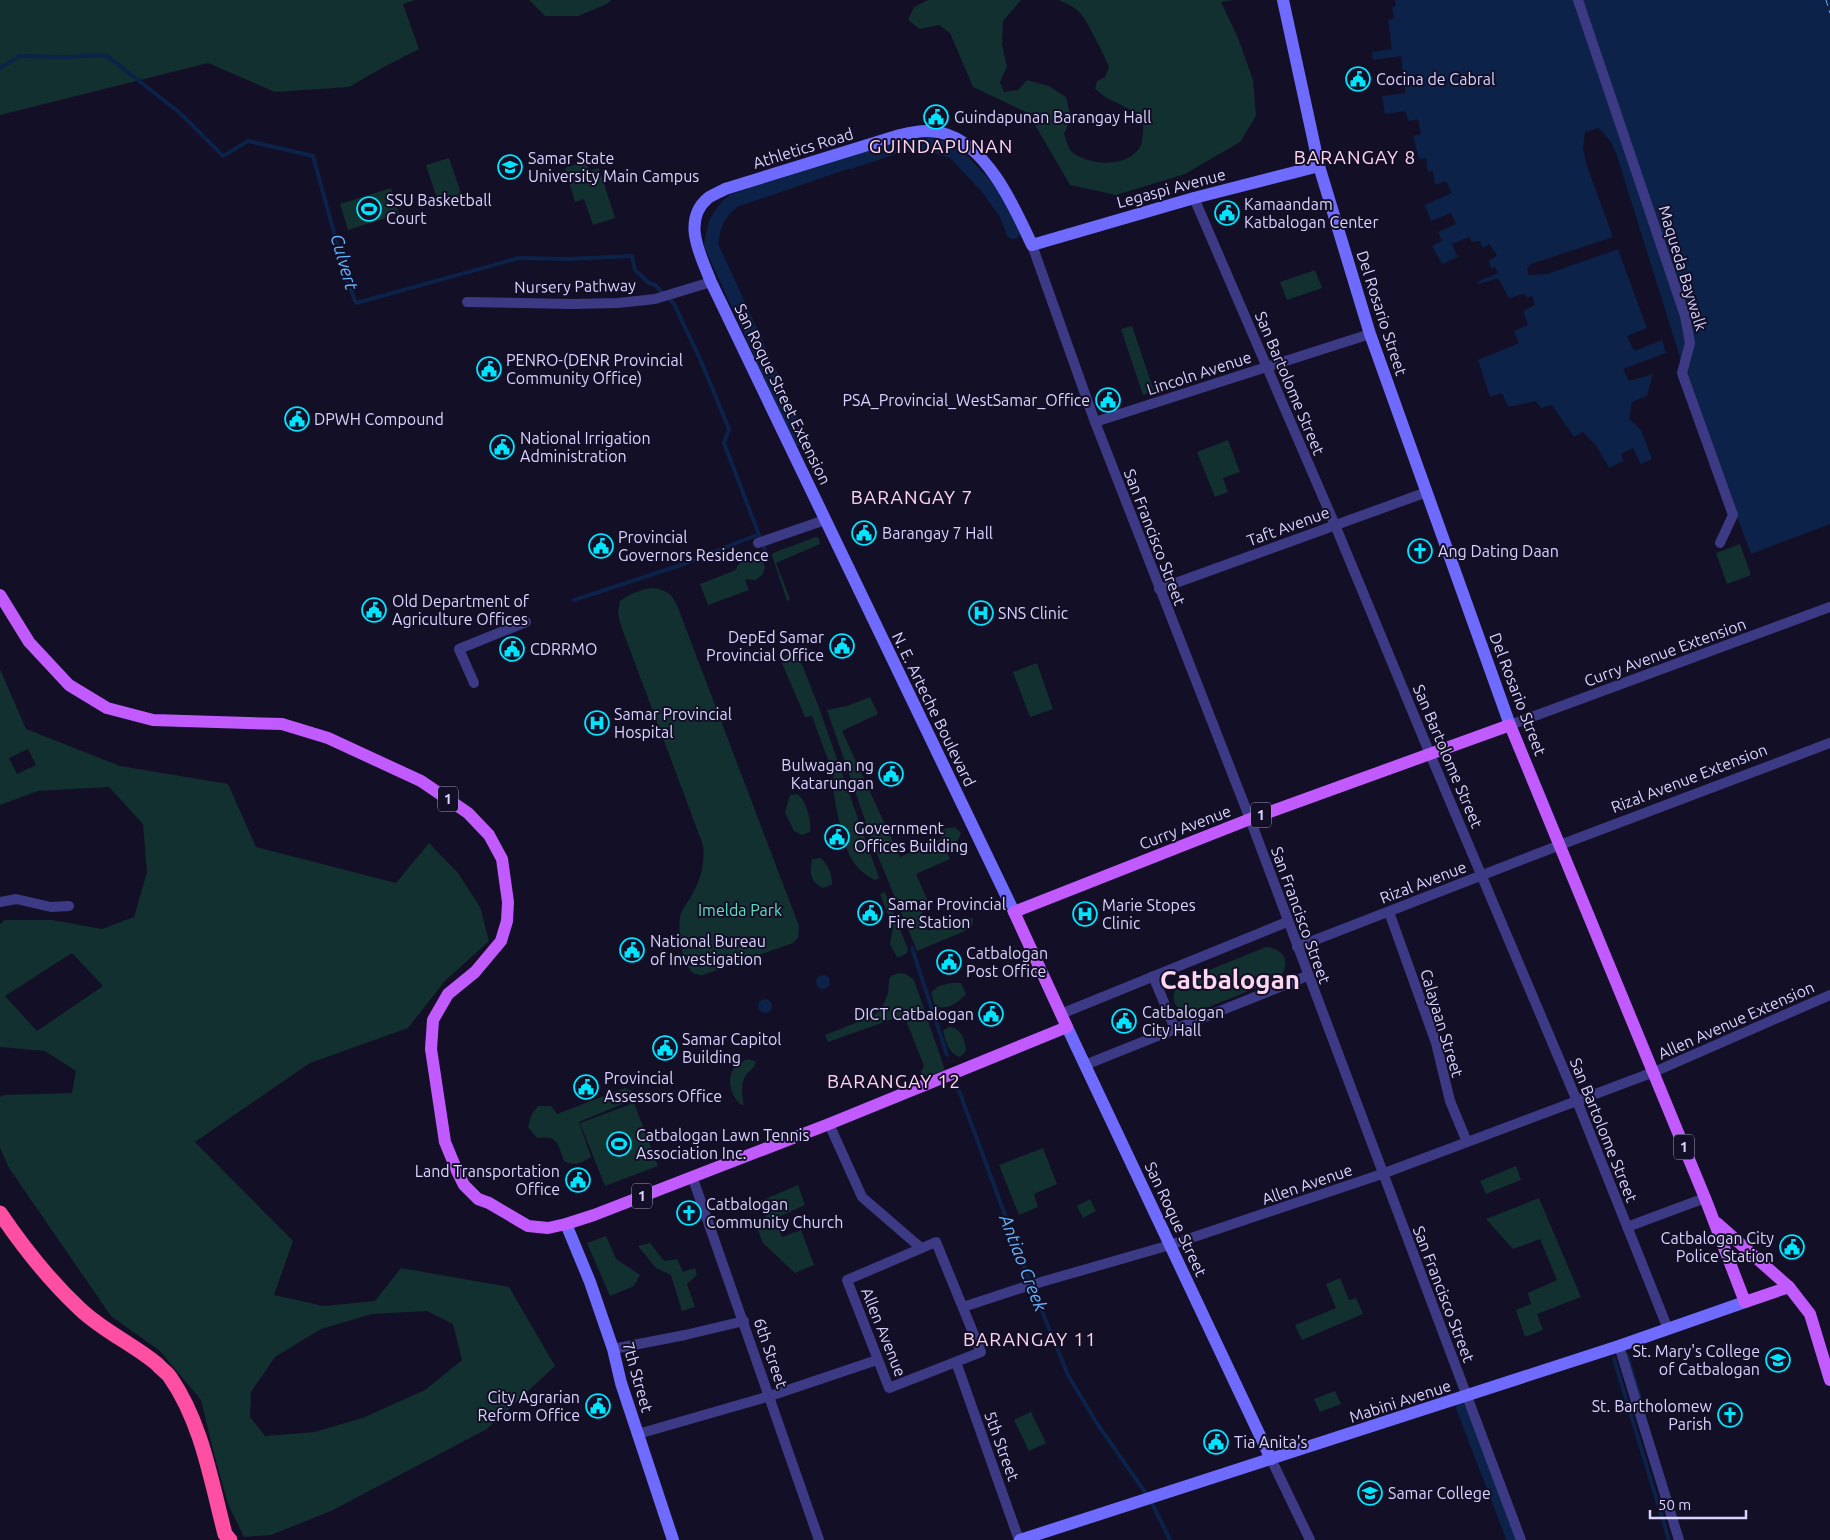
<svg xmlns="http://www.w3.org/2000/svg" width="1830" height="1540" font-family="Ubuntu,sans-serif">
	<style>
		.green { fill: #12302f; fill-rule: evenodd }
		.water { fill: #0c2248 }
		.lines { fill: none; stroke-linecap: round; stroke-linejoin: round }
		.stream { stroke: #0c2248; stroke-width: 4 }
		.canal { stroke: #0c2248; stroke-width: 14 }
		.ferry { stroke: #62b6ff; stroke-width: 1; stroke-dasharray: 6 5; stroke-linecap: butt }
		.street { stroke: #3d3a85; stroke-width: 10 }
		.secondary { stroke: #6f6bff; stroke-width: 12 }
		.primary { stroke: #c25bff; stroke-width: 12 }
		.highway { stroke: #ff4fa3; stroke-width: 15 }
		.labels { text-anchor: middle; stroke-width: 4; stroke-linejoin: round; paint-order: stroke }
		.shield { fill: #130f26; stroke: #9e99be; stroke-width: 1 }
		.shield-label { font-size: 15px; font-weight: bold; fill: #d9d4ff }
		.poi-label { font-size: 16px; fill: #d9d4ff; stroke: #130f26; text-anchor: start }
		.street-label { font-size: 16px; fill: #d9d4ff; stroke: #130f26 }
		.park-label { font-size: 16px; fill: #5fe0c0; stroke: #130f26 }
		.water-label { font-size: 18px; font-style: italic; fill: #62b6ff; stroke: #130f26 }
		.quarter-label { font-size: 19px; letter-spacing: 1px; fill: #ffd6f0; stroke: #130f26 }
		.town-label { font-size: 26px; font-weight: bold; fill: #ffd6f0; stroke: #130f26 }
	</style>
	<rect width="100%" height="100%" fill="#130f26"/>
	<!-- green -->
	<g class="green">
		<path d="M0 0H416L403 4 419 49 382 68 349 87 275 92 208 63 0 115Z"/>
		<path d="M529 0H611L607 4 578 16H545Z"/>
		<path d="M928 0H1021L1003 21 1002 44 1007 67 1000 82 1004 92 1018 90 1027 80 1049 86 1066 97 1071 118 1064 134C1066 139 1068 148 1072 152 1089 166 1128 168 1140 147 1144 139 1143 125 1143 116L1105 97 1095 89 1097 81 1105 77 1109 67C1105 57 1100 48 1095 38 1084 17 1082 9 1058 0H1233L1221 2 1238 38 1253 80 1256 116 1240 142 1185 174 1116 195 1070 185 1028 113 973 87 950 33 939 25 920 29 908 20 914 7Z"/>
		<path d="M449 158 463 199 440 207 426 165Z"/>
		<path d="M586 161 589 171 599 168 615 218 593 225 584 199 575 202 565 168Z"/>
		<path d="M391 188 399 214 348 230 340 204Z"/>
		<path d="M1315 270 1322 288 1287 300 1280 282Z"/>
		<path d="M1132 326 1154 391 1143 395 1121 329Z"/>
		<path d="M1228 440 1240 472 1223 478 1228 492 1215 497 1197 452Z"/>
		<path d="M816 537 819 538 820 544 776 563 790 599 787 601 772 555 773 553Z"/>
		<path d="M1740 544 1751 575 1727 584 1716 553Z"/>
		<path d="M755 557 762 560 765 567 763 574 756 580 745 579 749 590 708 605 700 584 736 570C738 562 746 559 755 557Z"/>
		<path d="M652 588C666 590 671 593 677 605L799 926 798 938 793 943 703 975C699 975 695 975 692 972 681 962 677 927 681 913 684 905 690 900 693 893 701 878 705 862 703 845L621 626 618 613 620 601C631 593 639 590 652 588Z"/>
		<path d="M789 653 795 654 799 657 818 705 879 878 875 880C864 874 856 868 850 856 844 845 829 785 834 776L812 716 805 717 782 663 784 657Z"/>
		<path d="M1037 663 1053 709 1030 717 1013 672Z"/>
		<path d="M0 669 26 729 120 766 228 784 256 847 396 883 429 843 458 873 480 907 489 941 445 981 408 1028 310 1063 195 1142 293 1241 274 1295 324 1306 375 1301 401 1268 509 1287 555 1366 487 1429 331 1511 271 1535 244 1537 228 1504 214 1454 201 1400 160 1351 111 1316 9 1168 0 1148V1097L4 1095 72 1093 76 1071 45 1051 0 1047V924L5 920H52L102 929 134 917 147 872 143 824 109 787 38 791 0 805ZM28 749 36 765 17 774 9 758ZM72 953 103 986 37 1031 5 996ZM427 1311 453 1324 462 1360 425 1390 365 1417 315 1432 265 1436 250 1417 251 1392 275 1357 321 1329 372 1314Z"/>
		<path d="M870 697 878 714 842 731 900 857 941 839 943 829 955 827 961 833 958 840 945 848 950 859 916 874 929 904 927 908 920 915 928 931C940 927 961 913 973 919 973 926 971 928 965 931L917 951 875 849 827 710 847 706Z"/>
		<path d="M797 794C806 800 812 821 810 832L802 835 794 831 785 812 790 795Z"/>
		<path d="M821 858C829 866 832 874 832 885L822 888C809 879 810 874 812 859Z"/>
		<path d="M885 892 908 949 907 953 900 957H897L890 944 893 928 880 894Z"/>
		<path d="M1266 947C1285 948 1292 965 1278 979L1199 1011C1178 1016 1166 1001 1179 982Z"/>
		<path d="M899 973 906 974 914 980 945 1070 924 1077 921 1072 924 1066 904 1015 828 1042 825 1035 873 1016 879 1011 884 1003 888 993 889 980 891 976Z"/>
		<path d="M951 983H961L966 994C956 1004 949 1010 935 1006L931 992 939 986Z"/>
		<path d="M948 1027C961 1027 965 1039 966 1051L960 1057C948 1053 946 1041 943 1031Z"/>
		<path d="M749 1059 756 1062C754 1069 750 1070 746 1075 740 1084 742 1095 744 1105L740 1104C725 1088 726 1065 749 1059Z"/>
		<path d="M625 1088 632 1091 634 1096 632 1100 579 1122 591 1157C581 1163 575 1167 564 1161 558 1144 558 1135 537 1138L528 1127 532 1114 538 1106H551L557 1114Z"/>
		<path d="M634 1103 658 1166 605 1186 580 1123Z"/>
		<path d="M1043 1148 1057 1184 1034 1194 1038 1207 1019 1215 999 1165Z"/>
		<path d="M1516 1166 1521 1180 1486 1194 1480 1181Z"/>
		<path d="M798 1185 805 1205 774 1219 782 1237 801 1230 814 1265 795 1273 763 1243 755 1223 766 1217 760 1201Z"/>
		<path d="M1539 1198 1581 1297 1537 1314 1543 1330 1525 1337 1516 1310 1531 1304 1528 1293 1557 1280 1540 1239 1513 1249 1486 1219Z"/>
		<path d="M1090 1199 1096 1211 1083 1218 1077 1206Z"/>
		<path d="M606 1236 616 1259 640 1275 634 1286 610 1296 587 1243Z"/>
		<path d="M650 1243 664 1261 677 1259 683 1272 695 1268 697 1275 687 1284 695 1307 682 1311 671 1275 656 1268 638 1246Z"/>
		<path d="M1340 1278 1349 1300 1356 1298 1363 1314 1302 1340 1295 1325 1336 1308 1326 1284Z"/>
		<path d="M1335 1391 1341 1404 1320 1412 1314 1399Z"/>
		<path d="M1031 1412 1046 1443 1029 1451 1014 1420Z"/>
	</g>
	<!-- water -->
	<g class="water">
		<path d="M1395 0H1830V524L1751 554 1688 383 1617 156 1611 142 1599 128 1585 132 1583 148 1586 163 1613 237 1531 264 1527 269 1529 275 1547 274 1618 249 1647 328 1627 336 1634 351 1662 340 1666 353 1623 369 1629 381 1653 374 1647 396 1632 402 1629 419 1641 430 1652 459 1641 464 1633 448 1621 454 1624 461 1609 468 1597 447 1583 432 1574 437 1552 405 1541 408 1536 401 1508 407 1502 393 1490 397 1478 360 1519 343 1514 331 1528 325 1523 311 1535 305 1532 296 1527 298 1524 294 1509 298 1498 278 1479 284 1477 282 1498 273 1495 267 1491 268 1489 261 1497 255 1489 244 1483 248 1480 241 1472 242 1469 237 1452 244 1458 257 1442 264 1432 246 1442 241 1438 232 1456 224 1451 213 1431 221 1425 205 1452 193 1446 181 1435 185 1433 171 1428 172 1426 158 1419 159 1413 136 1421 134 1418 119 1409 121 1405 111 1385 114 1382 96 1405 93 1401 56 1373 60 1372 52 1392 49 1388 20 1394 18 1392 7 1396 6Z"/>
		<circle cx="823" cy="982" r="7"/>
		<circle cx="765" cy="1006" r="7"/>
	</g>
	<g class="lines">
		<!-- stream -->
		<g class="stream">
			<path d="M0 68 20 56 64 57 106 55 180 113 223 156 248 141 313 156 347 280 356 303 519 258 568 259 632 256 635 270 649 283 655 285 674 304 701 361 729 429 724 443 766 553"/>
			<path d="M574 600 684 564 759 534"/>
			<path d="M912 948 947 1055"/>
			<path d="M955 1080 1028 1277 1068 1375 1096 1422 1147 1495"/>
			<path d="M1627 1355 1640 1398"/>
			<path d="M1614 1359 1669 1540"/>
			<path d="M1151 1501 1170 1540"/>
		</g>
		<!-- canal -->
		<g class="canal">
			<path d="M850 162 900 145 930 144 954 152 987 187 1006 213 1013 232"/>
			<path d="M800 439 711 245C714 224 717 215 733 201L844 163"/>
			<path d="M1463 1407 1514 1540"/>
		</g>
		<!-- ferry -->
		<path class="ferry" d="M1826 0 1830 13"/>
		<!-- street -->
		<g class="street">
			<path d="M1578 0 1685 316 1690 343 1682 373 1733 515 1720 543"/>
			<path d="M1194 198 1335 525 1430 754 1577 1101 1668 1329"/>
			<path d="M1032 245 1095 422 1250 819 1521 1540"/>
			<path d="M467 302 573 304 618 303 655 299 711 282"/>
			<path d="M1095 422 1370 334"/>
			<path d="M758 543 825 520"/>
			<path d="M1159 589 1427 492"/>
			<path d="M474 683 459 649 526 622"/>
			<path d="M1510 725 1830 607"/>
			<path d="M0 902 16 899 51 907 69 906"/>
			<path d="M1389 912 1436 1043 1450 1101 1467 1142"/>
			<path d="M1297 947 1560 845 1830 743"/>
			<path d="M1153 976 1175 1029"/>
			<path d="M1061 1014 1287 922"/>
			<path d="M1085 1065 1307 976"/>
			<path d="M829 1124 862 1197 921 1248"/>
			<path d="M692 1176 819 1540"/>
			<path d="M1627 1227 1705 1198"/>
			<path d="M936 1242 981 1352 889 1388 847 1280Z"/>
			<path d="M963 1307 1024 1287 1170 1245 1382 1174 1654 1072 1830 995"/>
			<path d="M1619 1346 1679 1540"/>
			<path d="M613 1349 685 1335 744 1321"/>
			<path d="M956 1362 1019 1540"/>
			<path d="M638 1434 770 1396 877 1360"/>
			<path d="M1271 1459 1310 1540"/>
		</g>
		<!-- secondary -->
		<g class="secondary">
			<path d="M1283 0 1319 166 1370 334 1510 725"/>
			<path d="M1014 912 711 282C701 256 681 221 708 198 712 195 720 192 725 189L900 135C914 132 927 129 942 133 986 143 1015 208 1032 245L1194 198 1319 166"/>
			<path d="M1067 1027 1271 1459"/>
			<path d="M566 1224 590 1282 613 1349 621 1383 673 1540"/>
			<path d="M1020 1540 1619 1346 1745 1302"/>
		</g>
		<!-- primary -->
		<g class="primary">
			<path d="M0 595 29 642 69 685 107 708 153 720 282 724 328 738 421 781 468 813 489 835 502 859 508 902 507 921 501 941 475 972 448 994 433 1020 431 1049 445 1142 457 1171 464 1185 478 1199 489 1203 528 1226 548 1228 566 1224 594 1215 829 1124 1067 1027 1014 912 1250 819 1510 725 1705 1198 1745 1302 1789 1287"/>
			<path d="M1717 1223 1789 1287 1810 1314 1830 1380"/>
		</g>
		<!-- highway -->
		<path class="highway" d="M0 1213C23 1247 50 1281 80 1309 103 1331 133 1344 157 1364 161 1369 167 1372 170 1377 202 1423 211 1481 225 1534L230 1540"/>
	</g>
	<!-- icons -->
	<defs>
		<g id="civic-ring" transform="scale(1.25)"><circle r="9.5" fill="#130f26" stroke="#00e5ff" stroke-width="1.5"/><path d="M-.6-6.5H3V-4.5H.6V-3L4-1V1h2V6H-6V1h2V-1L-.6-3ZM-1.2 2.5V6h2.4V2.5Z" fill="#00e5ff"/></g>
		<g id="university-ring" transform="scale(1.25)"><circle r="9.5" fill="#130f26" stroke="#00e5ff" stroke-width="1.5"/><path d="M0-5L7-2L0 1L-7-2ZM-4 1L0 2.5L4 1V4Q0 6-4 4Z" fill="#00e5ff"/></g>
		<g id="stadium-ring" transform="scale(1.25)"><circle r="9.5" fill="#130f26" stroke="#00e5ff" stroke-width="1.5"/><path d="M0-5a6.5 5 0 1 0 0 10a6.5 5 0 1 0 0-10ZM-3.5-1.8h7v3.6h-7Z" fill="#00e5ff"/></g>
		<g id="church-ring" transform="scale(1.25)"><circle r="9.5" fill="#130f26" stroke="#00e5ff" stroke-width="1.5"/><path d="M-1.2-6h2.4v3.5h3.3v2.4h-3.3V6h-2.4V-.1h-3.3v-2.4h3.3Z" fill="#00e5ff"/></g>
		<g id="hospital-ring" transform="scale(1.25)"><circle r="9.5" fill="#130f26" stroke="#00e5ff" stroke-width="1.5"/><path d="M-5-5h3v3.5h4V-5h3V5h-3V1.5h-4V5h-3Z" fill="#00e5ff"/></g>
	</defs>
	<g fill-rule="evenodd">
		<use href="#civic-ring" x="1358" y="79"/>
		<use href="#civic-ring" x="936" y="117"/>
		<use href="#university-ring" x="510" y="167"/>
		<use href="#stadium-ring" x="369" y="209"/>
		<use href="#civic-ring" x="1227" y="213"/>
		<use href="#civic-ring" x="489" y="369"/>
		<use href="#civic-ring" x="1108" y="400"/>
		<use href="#civic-ring" x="297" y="419"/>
		<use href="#civic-ring" x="502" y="447"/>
		<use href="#civic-ring" x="864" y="533"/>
		<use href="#civic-ring" x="601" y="546"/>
		<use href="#church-ring" x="1420" y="551"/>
		<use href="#civic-ring" x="374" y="610"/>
		<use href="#hospital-ring" x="981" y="613"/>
		<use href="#civic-ring" x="842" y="646"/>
		<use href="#civic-ring" x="512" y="649"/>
		<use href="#hospital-ring" x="597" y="723"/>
		<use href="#civic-ring" x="891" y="774"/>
		<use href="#civic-ring" x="837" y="837"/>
		<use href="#civic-ring" x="870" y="913"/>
		<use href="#hospital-ring" x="1085" y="914"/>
		<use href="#civic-ring" x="632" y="950"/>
		<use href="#civic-ring" x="949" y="962"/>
		<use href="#civic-ring" x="991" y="1014"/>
		<use href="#civic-ring" x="1124" y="1021"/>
		<use href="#civic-ring" x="665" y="1048"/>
		<use href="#civic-ring" x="586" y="1087"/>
		<use href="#stadium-ring" x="619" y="1144"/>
		<use href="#civic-ring" x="578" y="1180"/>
		<use href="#church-ring" x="689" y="1213"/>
		<use href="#civic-ring" x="1792" y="1247"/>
		<use href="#university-ring" x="1778" y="1360"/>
		<use href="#civic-ring" x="598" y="1406"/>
		<use href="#church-ring" x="1730" y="1415"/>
		<use href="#civic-ring" x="1216" y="1442"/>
		<use href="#university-ring" x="1370" y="1493"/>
	</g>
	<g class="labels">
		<!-- shield labels -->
		<g class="shield">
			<rect x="438" y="786.5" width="20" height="25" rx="4"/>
			<rect x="1251" y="802.5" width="20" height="25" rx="4"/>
			<rect x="1674" y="1134.5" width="20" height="25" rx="4"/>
			<rect x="632" y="1183.5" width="20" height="25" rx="4"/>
		</g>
		<g class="shield-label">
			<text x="448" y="804">1</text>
			<text x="1261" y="820">1</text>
			<text x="1684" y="1152">1</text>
			<text x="642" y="1201">1</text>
		</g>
		<!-- poi labels -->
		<g class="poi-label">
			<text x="1376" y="85">Cocina de Cabral</text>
			<text x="954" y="123">Guindapunan Barangay Hall</text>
			<text x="528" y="164">Samar State<tspan x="528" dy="18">University Main Campus</tspan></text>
			<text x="386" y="206">SSU Basketball<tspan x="386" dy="18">Court</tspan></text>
			<text x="1244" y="210">Kamaandam<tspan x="1244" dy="18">Katbalogan Center</tspan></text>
			<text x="506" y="366">PENRO-(DENR Provincial<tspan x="506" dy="18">Community Office)</tspan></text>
			<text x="1090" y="406" text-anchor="end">PSA_Provincial_WestSamar_Office</text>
			<text x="314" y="425">DPWH Compound</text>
			<text x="520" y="444">National Irrigation<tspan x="520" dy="18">Administration</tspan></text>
			<text x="882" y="539">Barangay 7 Hall</text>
			<text x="618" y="543">Provincial<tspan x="618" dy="18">Governors Residence</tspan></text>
			<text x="1438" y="557">Ang Dating Daan</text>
			<text x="392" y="607">Old Department of<tspan x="392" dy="18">Agriculture Offices</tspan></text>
			<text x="998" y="619">SNS Clinic</text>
			<text x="824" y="643" text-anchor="end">DepEd Samar<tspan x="824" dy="18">Provincial Office</tspan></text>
			<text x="530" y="655">CDRRMO</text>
			<text x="614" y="720">Samar Provincial<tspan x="614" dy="18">Hospital</tspan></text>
			<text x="874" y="771" text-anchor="end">Bulwagan ng<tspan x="874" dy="18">Katarungan</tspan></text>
			<text x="854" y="834">Government<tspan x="854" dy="18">Offices Building</tspan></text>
			<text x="888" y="910">Samar Provincial<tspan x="888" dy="18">Fire Station</tspan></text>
			<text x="1102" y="911">Marie Stopes<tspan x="1102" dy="18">Clinic</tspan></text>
			<text x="650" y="947">National Bureau<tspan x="650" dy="18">of Investigation</tspan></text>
			<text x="966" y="959">Catbalogan<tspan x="966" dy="18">Post Office</tspan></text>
			<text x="1142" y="1018">Catbalogan<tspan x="1142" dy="18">City Hall</tspan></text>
			<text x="974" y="1020" text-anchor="end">DICT Catbalogan</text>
			<text x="682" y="1045">Samar Capitol<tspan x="682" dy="18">Building</tspan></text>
			<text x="604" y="1084">Provincial<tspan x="604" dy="18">Assessors Office</tspan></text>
			<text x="636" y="1141">Catbalogan Lawn Tennis<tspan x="636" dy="18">Association Inc.</tspan></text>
			<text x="560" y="1177" text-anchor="end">Land Transportation<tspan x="560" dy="18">Office</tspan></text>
			<text x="706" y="1210">Catbalogan<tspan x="706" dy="18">Community Church</tspan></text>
			<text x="1774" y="1244" text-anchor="end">Catbalogan City<tspan x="1774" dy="18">Police Station</tspan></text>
			<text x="1760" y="1357" text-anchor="end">St. Mary's College<tspan x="1760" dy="18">of Catbalogan</tspan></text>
			<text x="580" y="1403" text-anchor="end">City Agrarian<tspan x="580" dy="18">Reform Office</tspan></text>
			<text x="1712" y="1412" text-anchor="end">St. Bartholomew<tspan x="1712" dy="18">Parish</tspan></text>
			<text x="1234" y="1448">Tia Anita's</text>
			<text x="1388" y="1499">Samar College</text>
		</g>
		<!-- street labels -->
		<g class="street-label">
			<text transform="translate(803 148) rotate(-17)" y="6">Athletics Road</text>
			<text transform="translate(1171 188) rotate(-15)" y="6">Legaspi Avenue</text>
			<text transform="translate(1683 268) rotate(73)" y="6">Maqueda Baywalk</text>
			<text transform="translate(575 286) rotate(-1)" y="6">Nursery Pathway</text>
			<text transform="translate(1382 313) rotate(72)" y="6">Del Rosario Street</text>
			<text transform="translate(1199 373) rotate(-18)" y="6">Lincoln Avenue</text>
			<text transform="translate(1290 383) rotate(67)" y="6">San Bartolome Street</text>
			<text transform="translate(783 394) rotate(64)" y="6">San Roque Street Extension</text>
			<text transform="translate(1288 526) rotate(-20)" y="6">Taft Avenue</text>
			<text transform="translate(1155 537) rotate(69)" y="6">San Francisco Street</text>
			<text transform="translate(1665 652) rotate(-20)" y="6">Curry Avenue Extension</text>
			<text transform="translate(1518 694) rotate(69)" y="6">Del Rosario Street</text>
			<text transform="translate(934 709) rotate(64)" y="6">N. E. Arteche Boulevard</text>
			<text transform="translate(1448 756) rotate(67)" y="6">San Bartolome Street</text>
			<text transform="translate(1689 778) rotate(-21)" y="6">Rizal Avenue Extension</text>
			<text transform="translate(1185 827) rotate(-21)" y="6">Curry Avenue</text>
			<text transform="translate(1423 882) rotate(-21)" y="6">Rizal Avenue</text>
			<text transform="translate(1301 915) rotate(70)" y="6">San Francisco Street</text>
			<text transform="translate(1736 1020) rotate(-24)" y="6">Allen Avenue Extension</text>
			<text transform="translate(1442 1023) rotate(73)" y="6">Calayaan Street</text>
			<text transform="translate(1604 1130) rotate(68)" y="6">San Bartolome Street</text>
			<text transform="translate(1307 1184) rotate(-19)" y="6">Allen Avenue</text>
			<text transform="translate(1176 1219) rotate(65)" y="6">San Roque Street</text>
			<text transform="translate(1444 1294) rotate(69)" y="6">San Francisco Street</text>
			<text transform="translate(884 1332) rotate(68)" y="6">Allen Avenue</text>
			<text transform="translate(771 1353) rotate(71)" y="6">6th Street</text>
			<text transform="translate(638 1377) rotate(74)" y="6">7th Street</text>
			<text transform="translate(1400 1401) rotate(-18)" y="6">Mabini Avenue</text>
			<text transform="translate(1002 1446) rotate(70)" y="6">5th Street</text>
		</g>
		<!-- park labels -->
		<g class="park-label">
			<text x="740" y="916">Imelda Park</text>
		</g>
		<!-- water labels -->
		<g class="water-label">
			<text transform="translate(344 262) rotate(74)" y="6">Culvert</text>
			<text transform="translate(1023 1263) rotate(69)" y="6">Antiao Creek</text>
		</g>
		<!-- quarter labels -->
		<g class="quarter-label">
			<text x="941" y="153">GUINDAPUNAN</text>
			<text x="1355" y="164">BARANGAY 8</text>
			<text x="912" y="504">BARANGAY 7</text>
			<text x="894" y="1088">BARANGAY 12</text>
			<text x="1030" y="1346">BARANGAY 11</text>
		</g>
		<!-- town labels -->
		<g class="town-label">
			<text x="1230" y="989">Catbalogan</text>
		</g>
	</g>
	<!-- scale -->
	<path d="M1650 1510v8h96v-8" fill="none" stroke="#d9d4ff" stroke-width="2.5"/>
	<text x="1658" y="1510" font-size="15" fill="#d9d4ff" stroke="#130f26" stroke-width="4" paint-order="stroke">50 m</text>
</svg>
